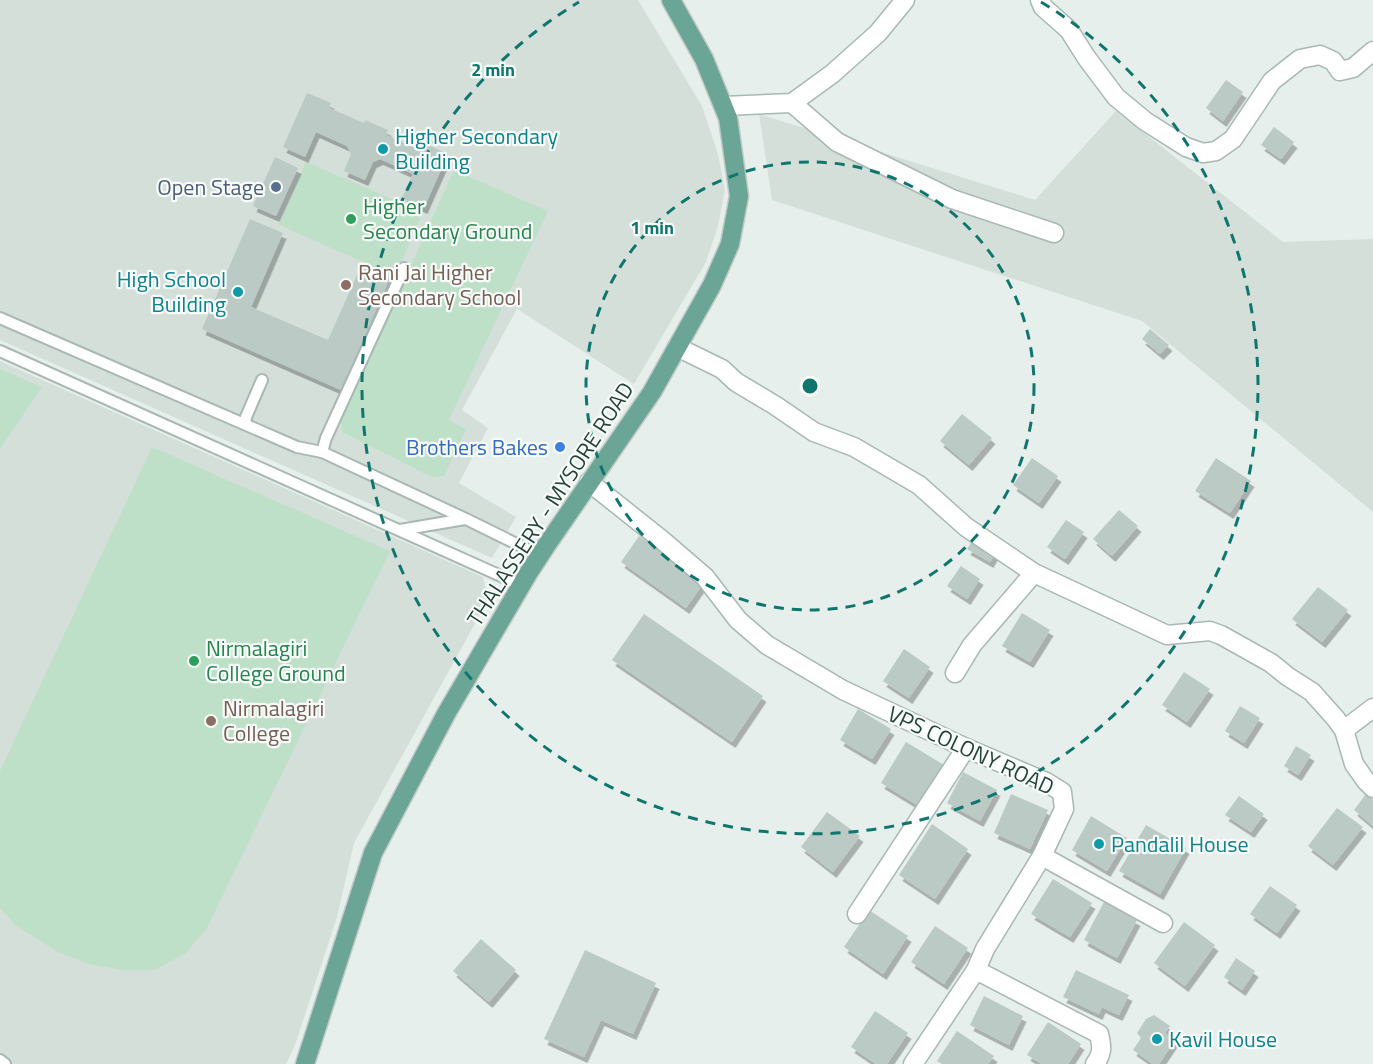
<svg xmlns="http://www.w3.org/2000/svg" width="1373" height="1064" font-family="'Titillium Web',sans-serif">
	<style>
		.built { fill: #d4dfda }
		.green { fill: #bfe0c8 }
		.building { fill: #bbcac4; filter: url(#shadow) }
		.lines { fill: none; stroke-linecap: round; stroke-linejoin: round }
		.service-casing { stroke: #a8b8b2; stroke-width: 14 }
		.minor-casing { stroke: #a8b8b2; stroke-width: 21 }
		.primary-casing { stroke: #c2cac8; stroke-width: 21 }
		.service { stroke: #fff; stroke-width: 10 }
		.minor { stroke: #fff; stroke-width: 18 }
		.primary { stroke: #6aa596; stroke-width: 18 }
		.ring { fill: none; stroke: #0f766e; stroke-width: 3; stroke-dasharray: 10 8 }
		.culture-dot { fill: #0f9aa8; stroke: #f7fbf9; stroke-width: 2 }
		.service-dot { fill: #5c6f8a; stroke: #f7fbf9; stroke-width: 2 }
		.leisure-dot { fill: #2e9e5b; stroke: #f7fbf9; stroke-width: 2 }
		.education-dot { fill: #8d6e63; stroke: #f7fbf9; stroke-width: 2 }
		.shop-dot { fill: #3f7fe0; stroke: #f7fbf9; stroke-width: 2 }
		.labels { text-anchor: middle; stroke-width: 4.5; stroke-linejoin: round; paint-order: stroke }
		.culture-label { font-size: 22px; fill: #0d838f; stroke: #f7fbf9; text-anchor: start }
		.service-label { font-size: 22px; fill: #4e5e75; stroke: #f7fbf9; text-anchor: end }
		.leisure-label { font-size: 22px; fill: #27864d; stroke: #f7fbf9; text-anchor: start }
		.education-label { font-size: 22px; fill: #785e54; stroke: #f7fbf9; text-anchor: start }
		.shop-label { font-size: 22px; fill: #366cbe; stroke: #f7fbf9; text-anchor: end }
		.street-label { font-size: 22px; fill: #24423a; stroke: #f7fbf9 }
		.centre { fill: #0f766e; stroke: #f7fbf9; stroke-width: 3 }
		.ring-label { font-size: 18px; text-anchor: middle; font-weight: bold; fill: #0f766e; stroke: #f7fbf9; stroke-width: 4.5; stroke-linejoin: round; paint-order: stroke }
	</style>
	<defs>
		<filter id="shadow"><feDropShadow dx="3.5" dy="6" stdDeviation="0" flood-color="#0004"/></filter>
	</defs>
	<rect width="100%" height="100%" fill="#e6efeb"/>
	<!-- built -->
	<g class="built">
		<path d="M0 0H638L702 106 718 154 725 190 718 226 706 262 634 384 517 309 462 410 488 428 459 483 516 517 492 558 0 340Z"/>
		<path d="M1116 111 1283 242 1373 239V512L1142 321 772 200 759 114 1035 200Z"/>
		<path d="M0 361 483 577 488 600 354 843 337 917 295 1045 286 1064H0Z"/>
	</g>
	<!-- green -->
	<g class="green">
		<path d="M306 162 423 212 395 276 279 225Z"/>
		<path d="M454 170 548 211 449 420 466 429 444 476 431 477 342 432 341 420Z"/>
		<path d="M0 369 42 387 0 449Z"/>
		<path d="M152 447 390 551 207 928 186 953 154 970H123L89 964 56 951 15 925 0 908V771Z"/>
	</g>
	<!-- building -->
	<g class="building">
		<path d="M1226 80 1243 92 1223 121 1206 108Z"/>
		<path d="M307 93 331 103 329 108 364 123 365 120 388 130 386 135 423 151 426 144 448 154 424 208 402 198 413 174 380 159 373 162 365 180 344 171 351 154 347 146 316 132 305 157 283 147Z"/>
		<path d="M1274 127 1294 142 1281 159 1261 145Z"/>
		<path d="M275 157 298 168 276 216 253 206Z"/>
		<path d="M250 219 283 233 251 307 328 340 361 266 390 278 341 390 202 329Z"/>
		<path d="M1150 329 1169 345 1160 354 1142 339Z"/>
		<path d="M962 414 992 438 969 465 940 441Z"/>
		<path d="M1032 458 1058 476 1039 503 1013 485Z"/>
		<path d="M1216 458 1251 481 1230 513 1195 491Z"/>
		<path d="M1119 510 1138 526 1112 556 1093 539Z"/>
		<path d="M1066 520 1084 532 1065 559 1047 547Z"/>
		<path d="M639 536 704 582 686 608 621 562Z"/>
		<path d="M973 540 995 553 990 562 967 549Z"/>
		<path d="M961 566 980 579 967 599 947 586Z"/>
		<path d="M1318 587 1348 610 1322 642 1292 619Z"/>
		<path d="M1022 613 1050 630 1030 662 1002 646Z"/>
		<path d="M644 614 763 696 732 742 612 660Z"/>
		<path d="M904 649 930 667 909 698 883 681Z"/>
		<path d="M1184 672 1210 689 1187 722 1162 705Z"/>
		<path d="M1240 706 1260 718 1244 743 1225 731Z"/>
		<path d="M858 709 891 729 872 759 840 740Z"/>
		<path d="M906 742 944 765 919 806 881 783Z"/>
		<path d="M1296 746 1311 755 1298 775 1284 766Z"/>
		<path d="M963 772 997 790 980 821 947 803Z"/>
		<path d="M1011 794 1048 810 1030 849 994 833Z"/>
		<path d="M1366 794 1373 800V826L1354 810Z"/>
		<path d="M1239 796 1264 814 1251 832 1225 815Z"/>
		<path d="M1337 808 1363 827 1333 865 1308 846Z"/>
		<path d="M827 812 860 836 833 872 801 847Z"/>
		<path d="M1091 816 1127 838 1107 871 1072 850Z"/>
		<path d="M932 824 968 849 935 899 899 875Z"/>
		<path d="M1146 825 1186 848 1160 894 1119 871Z"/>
		<path d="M1053 879 1092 903 1070 937 1031 914Z"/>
		<path d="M1270 886 1297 905 1277 933 1250 914Z"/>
		<path d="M1104 902 1137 920 1117 958 1084 940Z"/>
		<path d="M869 910 908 936 883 974 844 947Z"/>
		<path d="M1184 922 1215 945 1185 986 1154 963Z"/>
		<path d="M935 926 968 948 944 984 911 962Z"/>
		<path d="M481 939 516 970 489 1002 453 971Z"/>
		<path d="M585 950 656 983 633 1034 601 1020 584 1057 544 1039Z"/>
		<path d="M1236 958 1255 971 1242 990 1224 977Z"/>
		<path d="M1076 970 1129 995 1119 1015 1102 1007 1099 1014 1063 997Z"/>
		<path d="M984 996 1023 1016 1009 1045 970 1025Z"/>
		<path d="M875 1011 908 1033 887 1064H876L851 1047Z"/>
		<path d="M1154 1015 1170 1026 1165 1033 1175 1040 1159 1064H1153L1133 1050 1141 1038 1137 1033 1146 1019Z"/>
		<path d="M1048 1022 1081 1044 1068 1064H1042L1027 1055Z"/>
		<path d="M957 1031 994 1056 988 1064H942L937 1061Z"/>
	</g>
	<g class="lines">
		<!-- service casing -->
		<g class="service-casing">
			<g id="service">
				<path d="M0 318 297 447 322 452 466 519 539 555"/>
				<path d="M0 351 521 585"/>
				<path d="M245 424 246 417 262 380"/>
				<path d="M322 452 326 438 404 268"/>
				<path d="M400 530 465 519"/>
				<path d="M0 1060 5 1064"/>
			</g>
		</g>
		<!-- minor casing -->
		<g class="minor-casing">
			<g id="minor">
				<path d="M1040 0 1043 7 1069 30 1086 57 1116 97 1145 121 1186 147 1203 153 1216 151 1233 139 1272 81 1300 59 1320 55 1333 61 1340 71 1353 68 1373 51"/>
				<path d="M792 103 837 142 952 199 1054 233"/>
				<path d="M724 106 792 103 832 74 878 33 905 0"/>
				<path d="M677 347 722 369 736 382 776 406 814 432 854 447 919 485 966 527 1034 573 1167 635 1210 631 1221 635 1271 663 1287 676 1312 692 1336 719 1344 730 1354 764 1366 781 1373 788"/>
				<path d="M589 482 662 540 705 577 738 620 767 645 843 690 966 748 1046 782 1062 792 1064 809 1042 856 985 949 976 970 1099 1034C1102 1047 1103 1053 1095 1064"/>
				<path d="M955 673 972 645 1034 573"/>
				<path d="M1344 730 1373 708"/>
				<path d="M1042 856 1163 923"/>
				<path d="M857 914 966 748"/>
				<path d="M913 1064 976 970"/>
			</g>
		</g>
		<!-- primary casing -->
		<g class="primary-casing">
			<path id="primary" d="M305 1064 373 853 446 714 529 572 546 546 652 392 712 285 730 244 739 196 728 118 704 59 671 0"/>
		</g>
		<!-- service -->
		<use href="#service" class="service"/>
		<!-- minor -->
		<use href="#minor" class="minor"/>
		<!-- primary -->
		<use href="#primary" class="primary"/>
	</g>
	<!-- distance rings -->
	<g class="ring">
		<circle cx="810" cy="386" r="224"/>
		<path d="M1041 2A448 448 0 1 1 579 2"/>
	</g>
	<!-- markers -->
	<g class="culture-dot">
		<circle cx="383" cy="149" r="6"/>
		<circle cx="238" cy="292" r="6"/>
		<circle cx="1099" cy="844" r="6"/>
		<circle cx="1157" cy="1039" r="6"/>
	</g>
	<circle class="service-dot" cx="276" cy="187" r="6"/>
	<g class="leisure-dot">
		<circle cx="351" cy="219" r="6"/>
		<circle cx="194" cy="661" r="6"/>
	</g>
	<g class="education-dot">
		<circle cx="346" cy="285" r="6"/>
		<circle cx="211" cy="721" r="6"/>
	</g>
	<circle class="shop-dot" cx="560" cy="447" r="6"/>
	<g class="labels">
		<!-- culture labels -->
		<g class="culture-label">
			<text x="395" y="144">Higher Secondary<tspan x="395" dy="25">Building</tspan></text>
			<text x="226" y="287" text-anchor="end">High School<tspan x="226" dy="25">Building</tspan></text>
			<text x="1111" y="852">Pandalil House</text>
			<text x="1169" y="1047">Kavil House</text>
		</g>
		<!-- service labels -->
		<g class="service-label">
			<text x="264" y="195">Open Stage</text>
		</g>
		<!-- leisure labels -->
		<g class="leisure-label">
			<text x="363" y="214">Higher<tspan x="363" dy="25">Secondary Ground</tspan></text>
			<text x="206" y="656">Nirmalagiri<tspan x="206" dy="25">College Ground</tspan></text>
		</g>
		<!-- education labels -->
		<g class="education-label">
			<text x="358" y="280">Rani Jai Higher<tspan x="358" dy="25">Secondary School</tspan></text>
			<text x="223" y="716">Nirmalagiri<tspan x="223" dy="25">College</tspan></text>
		</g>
		<!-- shop labels -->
		<g class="shop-label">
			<text x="548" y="455">Brothers Bakes</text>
		</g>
		<!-- street labels -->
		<g class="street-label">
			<text transform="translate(550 504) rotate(-57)" y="8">THALASSERY - MYSORE ROAD</text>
			<text transform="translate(971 750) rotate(25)" y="8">VPS COLONY ROAD</text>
		</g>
	</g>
	<circle cx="810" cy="386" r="9" class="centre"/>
	<g class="ring-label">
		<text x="493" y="76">2 min</text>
		<text x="652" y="234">1 min</text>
	</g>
</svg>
